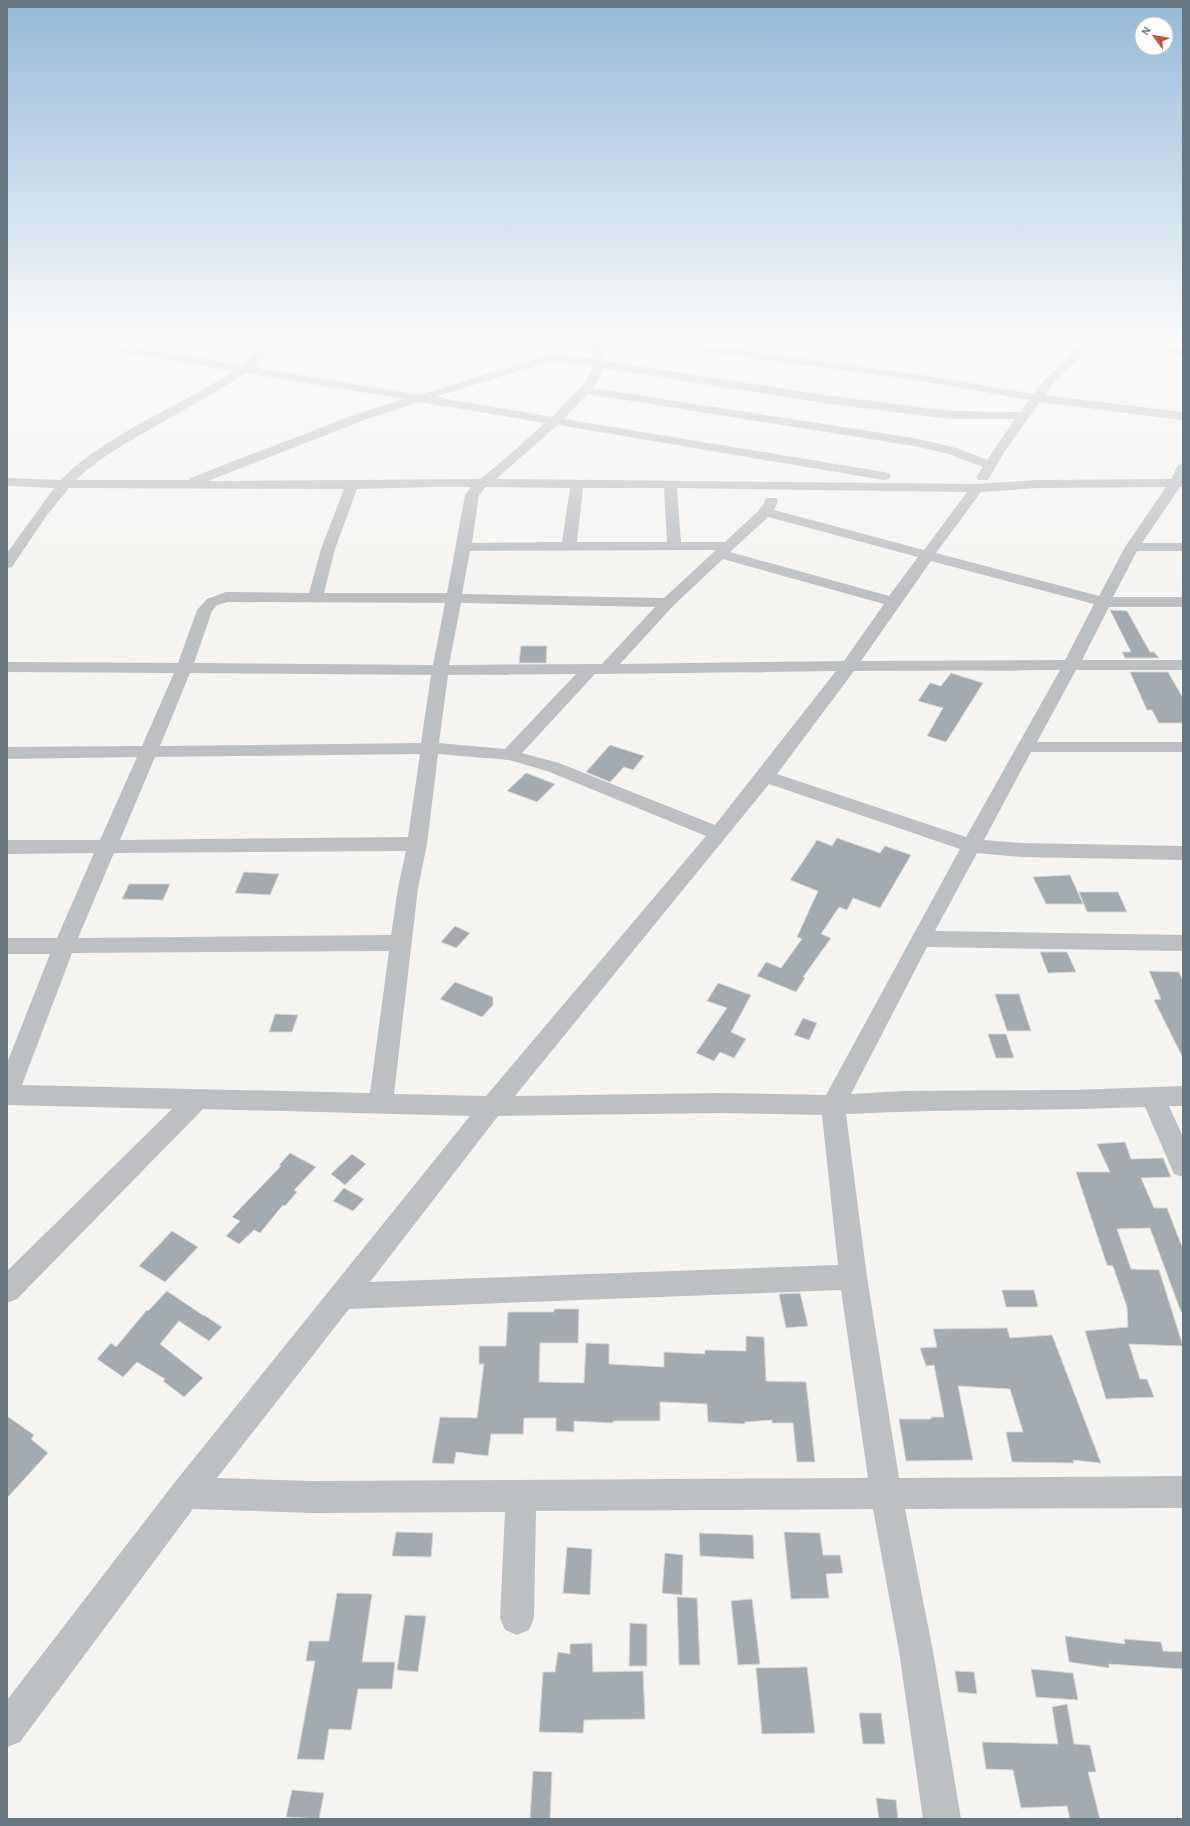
<svg xmlns="http://www.w3.org/2000/svg" width="1190" height="1826" font-family="'Alegreya Sans',sans-serif">
	<style>
		.building { fill: #a4abb0; stroke: #d6d6d4 }
		.lines { fill: none; stroke-linecap: round; stroke-linejoin: round }
		.minor { fill: #bcc0c3; fill-rule: evenodd }
	</style>
	<rect width="100%" height="100%" fill="#f5f4f1"/>
	<!-- building -->
	<g class="building">
		<path d="M1110 610 1127 611 1150 652H1154L1159 658H1125L1122 652H1131Z"/>
		<path d="M521 646H547L546 663H519Z"/>
		<path d="M1130 672H1168L1183 698V723H1159L1152 710H1147Z"/>
		<path d="M951 673 983 683 946 742 927 736 943 708 918 701 930 683 941 686Z"/>
		<path d="M610 745 644 756 633 770 624 767 610 782 586 772Z"/>
		<path d="M526 773 555 784 537 802 507 791Z"/>
		<path d="M837 838 880 853 885 846 911 855 880 908 853 898 847 910 839 907 821 934 831 938 803 977 805 978 796 992 757 976 766 962 781 968 802 939 797 937 818 891 790 880 802 863 817 840 832 846Z"/>
		<path d="M244 872 279 874 270 895 235 893Z"/>
		<path d="M1070 875 1083 904H1046L1033 877Z"/>
		<path d="M129 884H170L163 900 122 899Z"/>
		<path d="M1079 892H1118L1127 912H1087Z"/>
		<path d="M455 926 470 933 456 948 441 942Z"/>
		<path d="M1040 952H1067L1076 972 1048 973Z"/>
		<path d="M1149 971 1179 972 1183 981V1058L1154 1000 1161 999Z"/>
		<path d="M455 982 493 997V1005L482 1017 440 999Z"/>
		<path d="M718 983 751 995 731 1032 746 1039 734 1058 720 1052 714 1061 696 1053 727 1008 707 1001Z"/>
		<path d="M995 994H1019L1031 1031H1007Z"/>
		<path d="M275 1014 298 1015 292 1032H269Z"/>
		<path d="M803 1018 817 1023 809 1040 794 1035Z"/>
		<path d="M988 1034H1006L1014 1058H996Z"/>
		<path d="M1125 1142 1131 1159 1163 1158 1171 1177 1141 1178 1154 1208H1167L1183 1249V1312H1181L1150 1228 1117 1229 1131 1269 1159 1270 1183 1346 1129 1344 1140 1379H1147L1154 1397 1106 1399 1085 1331 1128 1327 1127 1307 1113 1266 1107 1265 1076 1172H1110L1097 1144Z"/>
		<path d="M290 1153 316 1167 294 1190 297 1192 285 1206 283 1205 260 1233 254 1230 239 1244 226 1236 240 1221 232 1217 281 1166 279 1165Z"/>
		<path d="M352 1154 366 1164 345 1185 331 1174Z"/>
		<path d="M344 1188 364 1199 353 1211 333 1201Z"/>
		<path d="M172 1231 198 1247 165 1282 139 1266Z"/>
		<path d="M1002 1290H1034L1038 1307H1006Z"/>
		<path d="M167 1291 204 1316V1315L222 1327 209 1341 179 1321 160 1344 203 1378 184 1397 163 1381 165 1379 137 1362 123 1377 97 1359 111 1343 116 1347 147 1310 148 1311Z"/>
		<path d="M800 1293 808 1326 786 1328 779 1294Z"/>
		<path d="M554 1309H579L578 1343H540L539 1382 584 1383 586 1343 609 1344V1364L664 1367V1352L705 1354V1350L746 1351V1336L764 1337 766 1381 806 1382 815 1462H797L793 1423H772V1420L745 1422V1424L708 1422 707 1404 660 1402V1421H613V1423L574 1421V1432L556 1431V1418H524L523 1434H491L488 1456 456 1452 454 1464 432 1463 440 1417 477 1418 484 1364H479V1346H506L508 1312H554Z"/>
		<path d="M1007 1328 1010 1338 1052 1335 1101 1463 1073 1460 1074 1463 1012 1462 1006 1432H1023L1010 1389 958 1386 973 1460 906 1461 899 1419H931V1417H944L934 1365 926 1366 920 1348 937 1347 933 1329Z"/>
		<path d="M7 1416 34 1435 31 1439 48 1453 7 1498Z"/>
		<path d="M396 1532 433 1533 431 1557 392 1556Z"/>
		<path d="M784 1532 820 1533 823 1555H840L843 1573 826 1574 829 1598 791 1599Z"/>
		<path d="M699 1533 753 1535 754 1559 700 1556Z"/>
		<path d="M567 1547 592 1549 590 1595 563 1593Z"/>
		<path d="M665 1553 683 1555 682 1595 662 1593Z"/>
		<path d="M337 1593 372 1594 362 1662H395L392 1689H358L351 1730 329 1729 324 1760 297 1759 315 1661H306L309 1641H329Z"/>
		<path d="M677 1597 697 1598 700 1665H679Z"/>
		<path d="M752 1599 760 1664 738 1665 731 1601Z"/>
		<path d="M405 1615 426 1616 418 1672 397 1670Z"/>
		<path d="M630 1623 647 1624V1666H629Z"/>
		<path d="M1065 1636 1125 1644 1124 1639 1161 1642 1163 1651 1183 1652V1669L1109 1664V1668L1069 1662Z"/>
		<path d="M592 1643 593 1672 643 1671 645 1719 584 1720 583 1733 539 1732 543 1672H555L558 1652 570 1654V1644Z"/>
		<path d="M807 1667 815 1733 762 1734 756 1668Z"/>
		<path d="M1031 1669 1073 1673 1078 1700 1036 1697Z"/>
		<path d="M955 1671 974 1672 977 1694 958 1692Z"/>
		<path d="M1067 1704 1074 1744 1090 1745 1096 1772H1088L1100 1819H1070L1067 1806 1021 1808 1013 1770 986 1769 982 1742 1058 1744 1052 1707Z"/>
		<path d="M859 1713H881L885 1744H863Z"/>
		<path d="M533 1771 552 1772 550 1819H530Z"/>
		<path d="M292 1790 324 1793 319 1819 286 1817Z"/>
		<path d="M876 1798 896 1800 898 1819H879Z"/>
	</g>
	<g class="lines">
		<!-- minor -->
		<g class="minor">
			<path d="M41 336H65L241 365 261 349 272 336H282L268 353 253 367 419 395 543 357 557 355 593 359 587 336H597L605 361 824 395 935 409 952 411 1021 412 1029 400 922 381 614 339 609 336H637L922 375 1034 394 1043 382 1089 336H1100L1051 386 1045 395 1183 412V420L1040 402 1005 451 988 480H978L976 477 983 467 949 454 914 446 587 394 564 419 884 472 889 473 891 476 889 479 884 480 558 425 496 479 977 484 1038 480 1171 479 1178 465 1183 464V487H1180L1142 543H1183V551H1137L1113 597H1183V607H1109L1082 660H1183V670H1076L1037 742H1183V752H1031L984 840 1022 843 1183 846V860L1022 857 977 853 935 931 1183 935V951L927 947 851 1094 903 1091 1073 1090 1183 1086V1106H1169L1183 1137V1177L1174 1174 1145 1107C1046 1111 946 1109 846 1114L867 1277 899 1478 1183 1476V1508L905 1509 933 1651 961 1819H923L899 1651 873 1509 536 1511 534 1618 529 1630 517 1635 505 1630 500 1618 505 1512 312 1513 193 1509 20 1742 7 1747V1700L175 1482 470 1116 203 1109 17 1299 7 1303V1271L172 1109 7 1105V1063L50 954H7V938H57L94 853 7 854V840H100L137 757 7 759V747L142 746 174 673 7 672V662L178 663 197 610 207 599 226 592 309 593 321 549 344 489 69 488 47 515 12 567 7 568V553L54 488 7 486V478L61 480C105 434 180 407 233 371L46 339ZM557 361 593 366 587 380 552 417 435 397 545 363ZM603 368 824 403 935 417 952 419H1015L987 460 957 448 914 438 592 388 598 381ZM245 373 404 399 359 413 190 478 189 480H76C96 460 123 445 147 431 180 412 214 394 245 373ZM420 402 545 423 499 464 480 479 208 481 367 419ZM433 487H471L465 495 447 593H324L335 549 357 489ZM486 487 570 488 562 542 472 543 479 495ZM1166 487 1125 547 1099 596 936 553 981 492 1038 488ZM583 488H664L667 542H577ZM677 488 967 492 924 550 774 510 778 501 776 498H766L763 505 757 512 725 542H681ZM768 517 918 557 889 596 730 552ZM716 550 664 598 462 594 470 551ZM723 559 884 604 844 661 620 664 673 606ZM931 561 1094 604 1065 660 861 661ZM228 602 445 603 433 665 194 663 212 611 217 605ZM461 603 655 607 602 664 449 665ZM1060 670 966 837 777 774 854 671ZM836 671 715 825 559 763 522 753 595 674ZM190 673 431 675 421 743 160 746ZM576 674 505 749 439 743 448 675ZM420 754 408 837 120 840 155 757ZM438 754 509 760 547 771 706 836 486 1096 394 1094 418 888 427 844ZM769 784 960 849 826 1095 719 1093 515 1096ZM406 851 398 888 391 935 78 938 114 853ZM389 951 370 1093 22 1085 72 953ZM719 1113 822 1115 838 1265 370 1282 498 1116ZM841 1290 868 1478 312 1481 217 1478 349 1309Z"/>
			<path d="M1134 336H1148L1183 350V357L1135 338Z"/>
		</g>
	</g>
	<!-- sky -->
	<linearGradient id="sky" x2="0" y2="1"><stop stop-color="#93b9d9"/><stop offset="0.57" stop-color="#fafaf9"/><stop offset="1" stop-color="#fafaf9" stop-opacity="0"/></linearGradient>
	<rect width="1190" height="592" fill="url(#sky)"/>
	<!-- border -->
	<rect width="1190" height="1826" fill="none" stroke="#67767f" stroke-width="16"/>
	<!-- north arrow -->
	<g transform="translate(1154 36) rotate(302)"><circle r="19" fill="#ffffff" stroke="#c2c8cc"/>
	<path d="M0-3L7 15L0 10L-7 15Z" fill="#d04e36"/>
	<text y="-6" font-size="11" font-weight="bold" text-anchor="middle" fill="#67767f">N</text>
	</g>
</svg>
